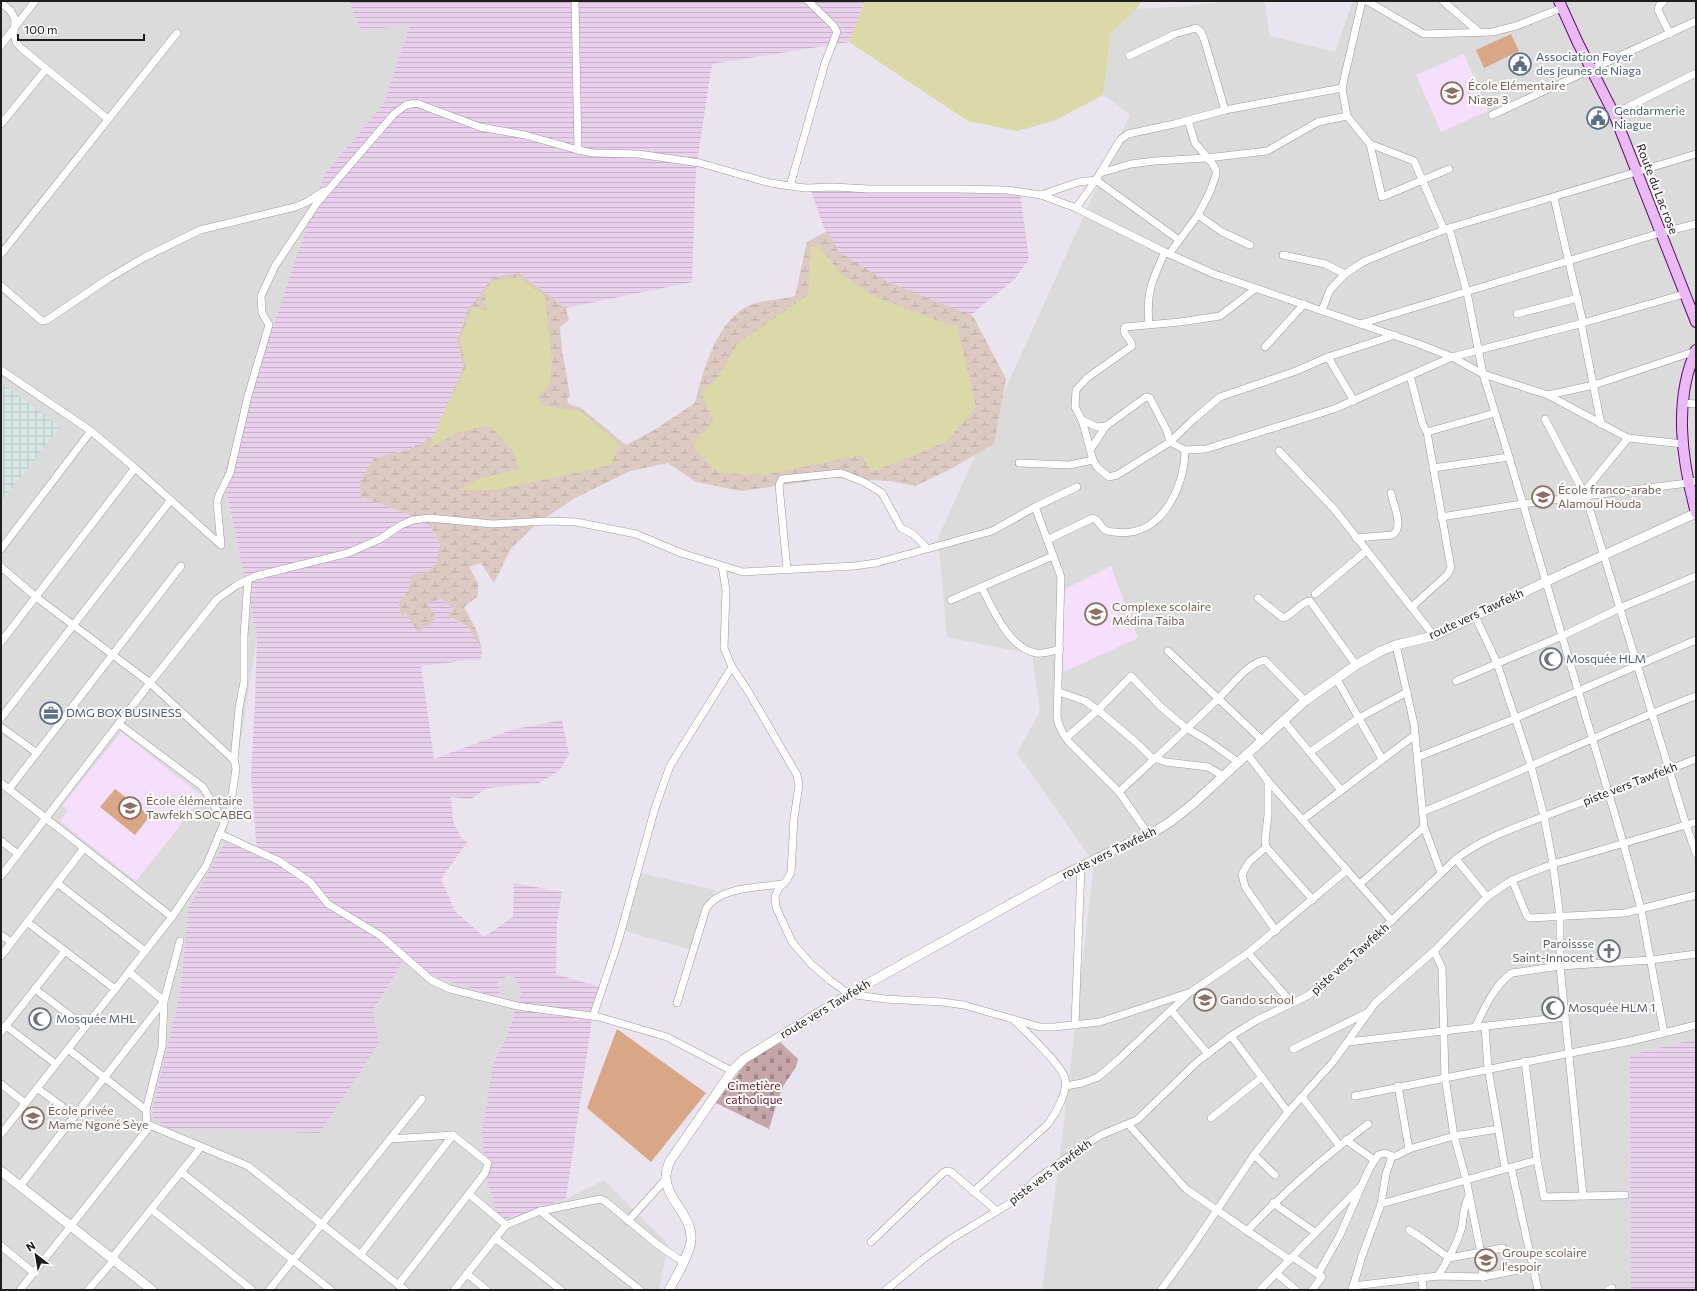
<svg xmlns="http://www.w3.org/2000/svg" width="1697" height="1291" font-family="Commissioner,sans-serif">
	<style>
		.residential { fill: #dbdbdc }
		.industrial { fill: url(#industrial-grid) }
		.education { fill: #f6defd }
		.farmland { fill: url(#farmland-rules) }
		.wetland { fill: url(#wetland-marsh) }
		.cemetery { fill: url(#cemetery-stones) }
		.pitch { fill: #d9a686 }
		.water { fill: #dad9a7 }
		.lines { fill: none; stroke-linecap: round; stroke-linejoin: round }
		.minor-casing { stroke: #9b9b9b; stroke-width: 8 }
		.tertiary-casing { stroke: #9b9b9b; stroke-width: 10 }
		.secondary-casing { stroke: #630a6f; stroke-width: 12 }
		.minor { stroke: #fff; stroke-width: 7 }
		.tertiary { stroke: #fff; stroke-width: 9 }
		.secondary { stroke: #ebbaf6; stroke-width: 10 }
		.labels { text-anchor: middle; stroke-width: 4; stroke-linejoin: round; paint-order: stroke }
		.service-label { font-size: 12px; fill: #4e5e75; stroke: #fff; text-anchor: start }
		.education-label { font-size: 12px; fill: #785e54; stroke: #fff; text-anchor: start }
		.street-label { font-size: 12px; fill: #1e1e1e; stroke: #fff }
		.worship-label { font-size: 12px; fill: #5b616d; stroke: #fff; text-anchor: start }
		.park-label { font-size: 12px; fill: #761120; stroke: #fff }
	</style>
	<defs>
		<pattern id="industrial-grid" width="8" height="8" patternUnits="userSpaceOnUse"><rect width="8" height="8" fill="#d6e7e6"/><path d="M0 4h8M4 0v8" fill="none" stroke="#b7c6c5"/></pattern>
		<pattern id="farmland-rules" width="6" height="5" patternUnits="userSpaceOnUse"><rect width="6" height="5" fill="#e8d0ec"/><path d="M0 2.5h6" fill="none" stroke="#c7b2ca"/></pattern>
		<pattern id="wetland-marsh" width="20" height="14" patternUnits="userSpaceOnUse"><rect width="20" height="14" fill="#dccac2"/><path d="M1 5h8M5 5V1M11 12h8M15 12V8" fill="none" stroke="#bcada6"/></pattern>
		<pattern id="cemetery-stones" width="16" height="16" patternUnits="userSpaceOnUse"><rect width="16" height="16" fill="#c6a6a9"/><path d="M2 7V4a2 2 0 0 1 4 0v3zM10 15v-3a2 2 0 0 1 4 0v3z" fill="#a08789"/></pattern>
	</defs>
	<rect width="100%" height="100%" fill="#e9e4ee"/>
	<!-- residential -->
	<g class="residential">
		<path d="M1 1H349L361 31 410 23 384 103 324 175 223 475 257 636 225 842 188 909 180 994 153 1106 379 1043 373 1011 408 954 433 976 500 998 498 980 514 975 521 992 508 1033 493 1065 487 1178 498 1216 502 1220 566 1199 604 1180 668 1244 659 1290H1Z"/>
		<path d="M1229 1H1264L1270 36 1335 52 1353 1H1696V1039L1630 1055 1631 1290H1042L1062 1139 1094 863 1017 753 1040 711 1032 654 947 637 938 538 1130 114 1103 95 1111 32 1137 9 1189 6Z"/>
		<path d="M634 872 716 890 695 951 618 929Z"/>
	</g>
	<!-- industrial -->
	<path class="industrial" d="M1 382 60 427 1 502Z"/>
	<!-- education -->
	<g class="education">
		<path d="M1464 54 1488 111 1441 132 1416 75Z"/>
		<path d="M1111 566 1138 638 1063 672V590Z"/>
		<path d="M121 732 203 797 136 881 60 821 68 810 62 806Z"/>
	</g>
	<!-- farmland -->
	<g class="farmland">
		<path d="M349 1H865L849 42 712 64 696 168 692 282 566 308 519 273 468 310 457 340 463 367 435 435 410 449 374 458 361 497 410 515 430 526 440 543 436 564 428 573 411 575 408 590 399 603 401 618 405 613 418 631 427 603 440 599 454 609 447 615 458 622 468 627 482 650 481 659 421 666 434 759 511 730 562 720 569 754 560 770 539 783 487 788 471 799 451 797 453 821 461 838 468 841 441 879 455 911 484 937 513 917 514 883 562 892 557 922 556 974 600 987 592 1019 566 1199 502 1220 499 1219 495 1208 487 1178 488 1162 484 1159 482 1133 493 1065 508 1033 521 992 514 975 498 980 500 998 433 976 407 955 373 1011 379 1043 320 1133 168 1128 152 1116 153 1106 180 994 188 909 225 842 244 848 257 855 251 775 255 703 257 636 223 475 324 175 384 103 410 24 361 31Z"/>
		<path d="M811 191 1020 193 1029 259 1015 279 957 326 840 273Z"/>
		<path d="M1696 1039V1290H1631L1630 1055Z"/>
	</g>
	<!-- wetland -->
	<path class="wetland" d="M827 231 839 252 886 281 973 316 1006 379 994 444 951 469 915 486 891 481 832 478 741 491 696 482 668 463 630 471 575 498 536 524 510 550 494 583 481 563 469 567 478 583V596L464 607 477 631 482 650 468 627 447 615 454 609 440 599 427 603 436 617 430 624 418 632 405 613 401 619 399 603 408 590 411 575 428 572 436 564 440 543 430 526 410 515 361 497 360 481 374 458 410 449 435 435 463 367 457 340 468 310 492 278 519 273 566 308 569 320 560 327 562 351 570 395 567 399 569 404 581 408 626 445 656 429 695 403C703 371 717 319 750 305 761 301 783 299 795 296L807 242Z"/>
	<!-- cemetery -->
	<path class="cemetery" d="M779 1041 798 1059C797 1070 786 1079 782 1089 777 1102 773 1116 769 1129L716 1103 742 1068 751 1058Z"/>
	<!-- pitch -->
	<g class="pitch">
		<path d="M1511 34 1519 51 1484 68 1476 50Z"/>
		<path d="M115 789 150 816 135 835 100 807Z"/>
		<path d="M617 1029 706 1093 651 1162 587 1108Z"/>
	</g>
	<!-- water -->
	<g class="water">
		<path d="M865 1H1141L1137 9 1111 32 1103 95 1056 120 1018 131 968 121 849 42Z"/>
		<path d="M819 246 840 273 873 296 949 325 957 326 976 407 946 442 872 472 862 455 763 475 719 473 707 462 692 445 714 421 701 393 716 380 738 343 808 295 811 247Z"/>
		<path d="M519 277 545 296 552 363 550 383 537 399 544 406 580 411 619 444 611 465 496 490H458L481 478 518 469 513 451 493 429 485 426 456 433 429 449 442 416 466 367 460 338 473 306 487 311 484 293 493 281Z"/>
	</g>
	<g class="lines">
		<!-- minor casing -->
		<g class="minor-casing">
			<g id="minor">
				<path d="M575 1 578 150"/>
				<path d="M1367 1 1424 34 1492 32 1516 26 1562 8"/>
				<path d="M1443 1 1479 32"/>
				<path d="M1664 1 1659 6 1658 10 1670 34"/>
				<path d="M1 3 10 10 15 19 14 34 16 42 21 48 108 119"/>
				<path d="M1 45 35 1"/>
				<path d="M1129 56 1175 34 1196 28 1201 32 1204 39 1225 110"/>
				<path d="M1614 114 1696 73"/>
				<path d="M1492 115 1696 21"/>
				<path d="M1347 116 1342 88 1362 1"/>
				<path d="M1 124 46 69"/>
				<path d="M1370 144 1382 197 1449 169"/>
				<path d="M1100 173 1131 164 1155 161 1207 158 1267 151 1318 122 1347 116 1370 144 1414 161 1444 230"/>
				<path d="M790 186 825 63 837 32 833 25 808 1"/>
				<path d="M1041 195 1079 182 1096 180 1179 240"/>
				<path d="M1554 198 1583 323"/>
				<path d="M1076 208 1096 180 1120 140 1128 134 1174 124 1225 110 1342 88"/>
				<path d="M1198 215 1222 232 1250 245"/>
				<path d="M1449 228 1467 292 1483 374 1509 457 1623 842 1641 909 1664 1033"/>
				<path d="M1 254 177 33"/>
				<path d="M1169 254 1198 215 1209 194 1216 175V170L1212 163 1195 143 1188 120"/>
				<path d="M1283 255 1325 264 1345 274"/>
				<path d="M1 286 42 321 47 320 109 278 145 257 200 230 295 207 307 202 324 191"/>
				<path d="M1255 289 1220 316 1180 322 1125 327C1121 335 1130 336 1132 346L1087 378 1076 390 1075 407 1082 420 1093 460 1098 468 1109 477 1117 475 1170 442 1185 450 1206 449 1334 409 1452 357 1583 323 1684 294"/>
				<path d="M1322 310 1330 290 1345 274 1363 262 1399 247 1449 228 1696 154"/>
				<path d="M1517 314 1578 298"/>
				<path d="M1581 323 1601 424"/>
				<path d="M1149 324C1146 292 1152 281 1165 252"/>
				<path d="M1360 324 1660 233 1696 224"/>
				<path d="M1265 347 1304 304"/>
				<path d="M1328 357 1354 401"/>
				<path d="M1 370 91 431 135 468 221 545 217 502 219 495 230 473 248 396 269 325 262 313 261 296 275 266 317 203 394 114 406 105 416 103 480 127 525 135 578 150 593 153 638 154 700 163 770 183 790 186 806 188 833 187 868 189H958L1007 190 1041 195 1076 208 1165 252 1214 274 1419 344 1452 357 1483 374 1548 395 1628 438 1683 444"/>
				<path d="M1410 376 1423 425 1427 432 1451 568 1447 575 1416 603 1412 608 1434 636"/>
				<path d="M1548 395 1594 385 1696 351"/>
				<path d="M1683 403 1696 404"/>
				<path d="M1545 419 1586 497 1686 825 1696 853"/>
				<path d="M1082 420 1097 427 1106 426 1146 397 1150 398 1167 431 1170 442 1195 418 1220 397 1296 371 1328 357 1395 335"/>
				<path d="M1427 432 1495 413"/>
				<path d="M1090 450 1106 426"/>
				<path d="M1279 451 1335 510 1412 608"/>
				<path d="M1019 463 1069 465 1093 460"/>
				<path d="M1433 468 1509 457"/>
				<path d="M1584 492 1628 438"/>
				<path d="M1035 507 1061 577 1057 718C1059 728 1063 735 1070 743L1119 792 1149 835"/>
				<path d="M1441 517 1522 504 1688 483 1696 481"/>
				<path d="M1356 538 1392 535C1405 528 1393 504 1391 493"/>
				<path d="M1047 540 1093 518C1099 520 1099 525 1104 529 1106 531 1112 532 1115 532 1160 539 1185 488 1185 450"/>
				<path d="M1 549 91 431"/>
				<path d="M1 567 36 597 150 683 234 760"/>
				<path d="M787 569 779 485 782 479 841 473 864 482 882 493 901 528 913 534 927 548"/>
				<path d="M982 588C993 610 1009 648 1036 653 1044 654 1052 651 1060 649"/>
				<path d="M1315 594 1366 551"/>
				<path d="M1258 598 1283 618C1293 615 1300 602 1310 601L1356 665"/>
				<path d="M951 600 1053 556"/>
				<path d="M1475 616 1497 663 1531 766 1544 816 1553 864 1560 917V966L1583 1196"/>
				<path d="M1 642 135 468"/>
				<path d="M1396 645 1414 724 1424 827 1441 873"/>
				<path d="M1168 651 1262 740"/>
				<path d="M732 667 748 691 797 775 799 785 794 818 791 872 787 880 779 888 775 896 776 907 792 942 812 965 831 981 849 994 885 999 942 1002 964 1005 1040 1027H1054L1100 1022 1191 992 1248 953 1347 870"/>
				<path d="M1336 678 1382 759"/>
				<path d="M1456 681 1562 636 1620 608 1696 576"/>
				<path d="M1059 692 1085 701 1098 710 1138 744 1151 757 1166 762 1208 767 1223 776"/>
				<path d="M1 718 170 501"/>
				<path d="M1283 720 1341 790"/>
				<path d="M119 724 203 787 224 822"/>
				<path d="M1 727 37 753"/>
				<path d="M1066 738 1098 710 1131 676 1161 707 1186 728 1207 740 1238 762"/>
				<path d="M1310 752 1359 718 1407 692"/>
				<path d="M1247 754 1268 781 1392 921"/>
				<path d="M1418 757 1516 718 1696 640"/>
				<path d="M1268 781V815L1265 841 1266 847 1313 900"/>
				<path d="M1 783 172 917"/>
				<path d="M9 789 181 566"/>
				<path d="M1119 792C1152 761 1186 730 1218 699 1232 686 1246 664 1265 660L1305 701"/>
				<path d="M1422 812C1514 776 1603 731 1696 696"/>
				<path d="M1302 820 1415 735"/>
				<path d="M220 834 279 861 310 882 328 904 381 936 431 980 450 989 517 1006 599 1017 667 1037 732 1071"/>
				<path d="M1 841 18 854"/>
				<path d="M1266 847 1249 862 1242 874 1245 887 1276 931"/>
				<path d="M1456 859 1487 897"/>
				<path d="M1 876 150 683 217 599 237 585 256 576 348 553 380 539 401 525 413 520 429 518 493 524 548 521 576 522 636 534 681 553 743 572 854 566 876 563 992 531 1035 507 1077 487"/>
				<path d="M1512 880 1527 916 1530 918 1625 913 1696 895"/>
				<path d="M57 883 145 951"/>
				<path d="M1360 884 1424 827"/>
				<path d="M27 922 115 989"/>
				<path d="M1 935 11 942"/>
				<path d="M180 941 164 1001 162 1047 146 1110 147 1124 248 1166 405 1290"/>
				<path d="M1434 951 1442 968 1445 1077 1454 1136 1466 1179 1481 1253 1483 1277"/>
				<path d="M1248 953 1292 1003"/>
				<path d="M1 956 84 848"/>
				<path d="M35 989 85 1027"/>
				<path d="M677 1003 706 909C718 887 761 887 783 884"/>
				<path d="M1171 1010 1208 1054"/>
				<path d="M593 1016 618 942 655 808 670 766 732 667 724 648 726 590 722 566"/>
				<path d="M1075 1025 1081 866"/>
				<path d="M6 1026 56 1064"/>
				<path d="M1485 1027 1488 1068 1505 1168"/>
				<path d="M1475 1028C1484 1009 1494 985 1512 973L1560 966 1651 960 1696 954"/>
				<path d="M1 1032 65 951"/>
				<path d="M1231 1036 1288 1112"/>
				<path d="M1348 1042 1565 1017"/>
				<path d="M68 1049 146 1110"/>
				<path d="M1293 1049 1369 1012"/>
				<path d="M1525 1061 1537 1160 1544 1197 1625 1195"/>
				<path d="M1 1084 25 1103"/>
				<path d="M1066 1086 1082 1083 1098 1077 1118 1060 1188 994"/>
				<path d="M1398 1086 1409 1149"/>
				<path d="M37 1088 75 1116"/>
				<path d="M1355 1096 1631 1041 1696 1025"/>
				<path d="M1302 1097 1339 1145"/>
				<path d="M1211 1118 1261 1078"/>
				<path d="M1129 1125 1186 1189 1290 1260"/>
				<path d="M1 1134 172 917 206 866 230 809 236 769 234 760 239 708 244 682V636L248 580"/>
				<path d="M390 1139 453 1135 488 1163 485 1173 398 1285"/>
				<path d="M1346 1140 1374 1160"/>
				<path d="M1254 1155 1275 1175"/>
				<path d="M1511 1167 1538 1290"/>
				<path d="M181 1172 331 1290"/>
				<path d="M20 1186 164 1001 129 972"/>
				<path d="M973 1192 1048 1124C1056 1113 1068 1092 1065 1079 1063 1066 1026 1032 1015 1021"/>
				<path d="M469 1194 506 1225"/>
				<path d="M1273 1203 1316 1233"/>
				<path d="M1381 1204 1537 1160"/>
				<path d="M151 1209 252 1290"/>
				<path d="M540 1211 640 1290"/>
				<path d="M628 1221 666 1179"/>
				<path d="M1409 1230 1423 1239 1449 1258 1503 1248"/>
				<path d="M1247 1231C1284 1192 1325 1156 1368 1124"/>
				<path d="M495 1238 561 1290"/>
				<path d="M871 1242 944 1172 947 1171 951 1172 997 1211"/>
				<path d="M1 1246 34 1273"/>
				<path d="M360 1255 453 1135"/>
				<path d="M1293 1257 1322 1277 1312 1290"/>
				<path d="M112 1258 201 1147"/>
				<path d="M1276 1273 1296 1290"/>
				<path d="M467 1274 487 1290"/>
				<path d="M1318 1274 1340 1235 1369 1169 1378 1155 1385 1153 1392 1156H1396L1409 1149 1454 1136 1498 1129"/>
				<path d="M1438 1276C1446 1263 1455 1248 1460 1233 1465 1220 1461 1211 1469 1196"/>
				<path d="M1422 1278 1423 1290"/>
				<path d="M1353 1286 1438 1276 1483 1277 1533 1267"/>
				<path d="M20 1290 150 1126"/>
				<path d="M88 1290 114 1260"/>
				<path d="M269 1290 422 1099"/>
				<path d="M454 1290 506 1225 540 1211 600 1199 605 1201 658 1245 683 1262"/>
				<path d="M886 1290 922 1260 951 1239 1022 1196 1035 1180 1088 1143 1101 1135 1137 1120 1197 1062 1231 1036 1257 1020 1309 995 1345 965 1456 859C1484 837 1520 826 1553 813 1600 795 1649 778 1696 759"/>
				<path d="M1161 1290 1190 1250 1254 1155 1288 1112 1333 1062 1375 1003 1434 951 1487 897 1512 880 1553 864 1696 822"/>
				<path d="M1260 1290 1359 1188"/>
				<path d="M1352 1290 1362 1256 1381 1204 1386 1174 1392 1156"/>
				<path d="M1608 1290 1612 1288"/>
			</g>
		</g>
		<!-- tertiary casing -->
		<g class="tertiary-casing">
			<g id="tertiary">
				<path d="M1 1171 152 1290"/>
				<path d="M669 1290C676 1277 690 1254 691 1240 693 1217 668 1201 666 1179 665 1173 668 1166 670 1161L732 1071 744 1059 849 994 1054 880 1120 847 1149 835 1170 822 1194 803 1305 701 1356 665 1381 651 1396 645 1434 636 1545 582 1696 513"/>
			</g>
		</g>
		<!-- secondary casing -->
		<g class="secondary-casing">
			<g id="secondary">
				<path d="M1559 1 1578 43 1614 114 1696 322"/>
				<path d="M1696 350C1673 401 1682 461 1696 513"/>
			</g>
		</g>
		<!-- minor -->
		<use href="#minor" class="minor"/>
		<!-- tertiary -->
		<use href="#tertiary" class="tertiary"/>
		<!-- secondary -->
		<use href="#secondary" class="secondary"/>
	</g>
	<!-- icons -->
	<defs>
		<g id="civic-ring" transform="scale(1.15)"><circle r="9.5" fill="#fff" stroke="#5c6f8a" stroke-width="1.5"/><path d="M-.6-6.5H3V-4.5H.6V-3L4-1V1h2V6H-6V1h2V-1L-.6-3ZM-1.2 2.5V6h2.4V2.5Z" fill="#5c6f8a"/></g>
		<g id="school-ring" transform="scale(1.15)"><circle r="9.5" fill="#fff" stroke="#8d6e63" stroke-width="1.5"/><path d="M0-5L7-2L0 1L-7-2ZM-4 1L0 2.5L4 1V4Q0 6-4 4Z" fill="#8d6e63"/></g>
		<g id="mosque-ring" transform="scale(1.15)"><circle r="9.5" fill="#fff" stroke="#6b7280" stroke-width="1.5"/><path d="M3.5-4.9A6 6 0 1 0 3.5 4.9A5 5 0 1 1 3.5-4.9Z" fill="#6b7280"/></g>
		<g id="office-ring" transform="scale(1.15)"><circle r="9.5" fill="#fff" stroke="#5c6f8a" stroke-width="1.5"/><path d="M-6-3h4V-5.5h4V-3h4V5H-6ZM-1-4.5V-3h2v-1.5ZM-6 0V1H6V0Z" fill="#5c6f8a"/></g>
		<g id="church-ring" transform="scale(1.15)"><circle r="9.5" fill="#fff" stroke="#6b7280" stroke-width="1.5"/><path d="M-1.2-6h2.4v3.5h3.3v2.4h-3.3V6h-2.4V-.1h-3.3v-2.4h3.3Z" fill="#6b7280"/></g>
	</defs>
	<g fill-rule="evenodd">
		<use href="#civic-ring" x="1520" y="64"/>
		<use href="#school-ring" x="1452" y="93"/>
		<use href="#civic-ring" x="1598" y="118"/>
		<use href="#school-ring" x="1543" y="497"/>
		<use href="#school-ring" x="1096" y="614"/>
		<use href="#mosque-ring" x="1551" y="659"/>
		<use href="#office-ring" x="51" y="713"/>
		<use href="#school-ring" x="130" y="808"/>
		<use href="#church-ring" x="1609" y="951"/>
		<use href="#school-ring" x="1205" y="1000"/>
		<use href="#mosque-ring" x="1553" y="1008"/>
		<use href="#mosque-ring" x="40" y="1019"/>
		<use href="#school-ring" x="33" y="1118"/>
		<use href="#school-ring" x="1486" y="1260"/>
	</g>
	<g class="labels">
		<!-- service labels -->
		<g class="service-label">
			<text x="1536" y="61">Association Foyer<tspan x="1536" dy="14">des Jeunes de Niaga</tspan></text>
			<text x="1614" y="115">Gendarmerie<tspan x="1614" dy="14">Niague</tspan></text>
			<text x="66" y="717">DMG BOX BUSINESS</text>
		</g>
		<!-- education labels -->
		<g class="education-label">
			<text x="1468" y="90">École Elémentaire<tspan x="1468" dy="14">Niaga 3</tspan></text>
			<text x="1558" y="494">École franco-arabe<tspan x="1558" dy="14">Alamoul Houda</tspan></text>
			<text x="1112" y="611">Complexe scolaire<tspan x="1112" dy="14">Médina Taiba</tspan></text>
			<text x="146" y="805">École élémentaire<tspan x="146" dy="14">Tawfekh SOCABEG</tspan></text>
			<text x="1220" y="1004">Gando school</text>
			<text x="48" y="1115">École privée<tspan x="48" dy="14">Mame Ngoné Sèye</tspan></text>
			<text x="1502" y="1257">Groupe scolaire<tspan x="1502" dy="14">l'espoir</tspan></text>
		</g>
		<!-- street labels -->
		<g class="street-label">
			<text transform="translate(1657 189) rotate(69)" y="4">Route du Lac rose</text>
			<text transform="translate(1476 614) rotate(-25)" y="4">route vers Tawfekh</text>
			<text transform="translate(1630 784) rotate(-21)" y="4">piste vers Tawfekh</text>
			<text transform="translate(1109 853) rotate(-26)" y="4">route vers Tawfekh</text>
			<text transform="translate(1350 959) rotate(-42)" y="4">piste vers Tawfekh</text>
			<text transform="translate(825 1009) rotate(-31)" y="4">route vers Tawfekh</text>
			<text transform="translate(1050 1172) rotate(-37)" y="4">piste vers Tawfekh</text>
		</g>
		<!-- worship labels -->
		<g class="worship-label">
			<text x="1566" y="663">Mosquée HLM</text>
			<text x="1594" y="948" text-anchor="end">Paroissse<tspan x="1594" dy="14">Saint-Innocent</tspan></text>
			<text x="1568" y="1012">Mosquée HLM 1</text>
			<text x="56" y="1023">Mosquée MHL</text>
		</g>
		<!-- park labels -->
		<g class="park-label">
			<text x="754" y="1090">Cimetière<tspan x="754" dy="14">catholique</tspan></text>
		</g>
	</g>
	<!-- border -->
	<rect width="1697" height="1291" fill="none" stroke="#1e1e1e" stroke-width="4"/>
	<!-- north arrow -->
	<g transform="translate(36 1255) rotate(329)" stroke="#ffffff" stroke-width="3" paint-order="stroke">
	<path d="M0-3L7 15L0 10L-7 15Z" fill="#1e1e1e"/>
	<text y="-6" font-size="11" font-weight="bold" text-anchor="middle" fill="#1e1e1e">N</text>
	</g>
	<!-- scale -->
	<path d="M18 34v6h126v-6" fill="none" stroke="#1e1e1e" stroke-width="2"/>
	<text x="24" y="34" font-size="12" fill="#1e1e1e" stroke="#ffffff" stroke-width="3" paint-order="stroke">100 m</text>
</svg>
